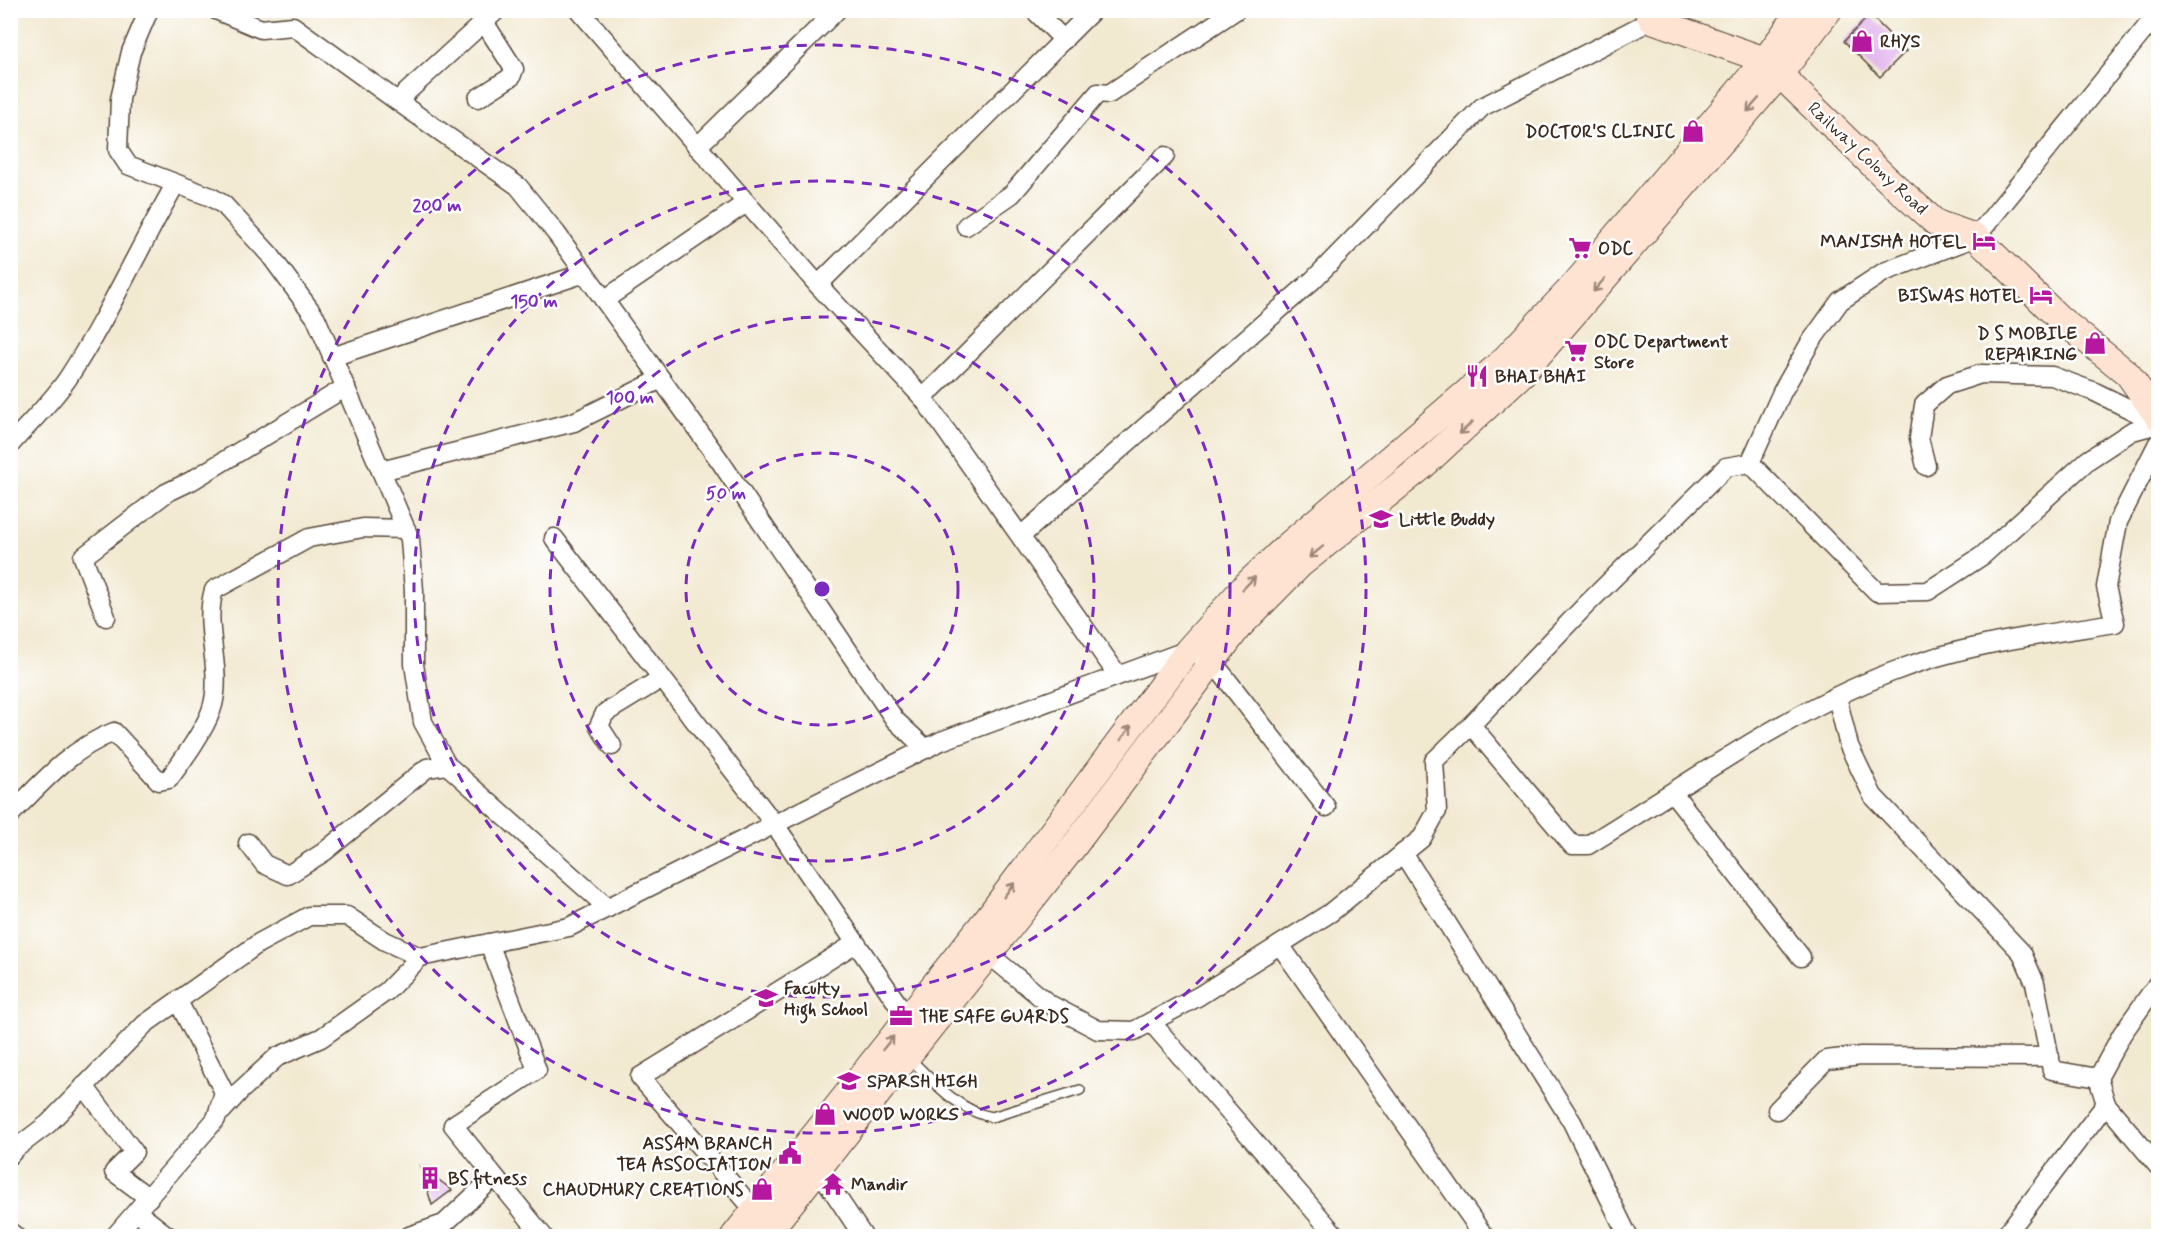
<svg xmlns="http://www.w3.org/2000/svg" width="2169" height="1247" font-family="Mynerve,sans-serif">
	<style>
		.building { fill: #dfaceb }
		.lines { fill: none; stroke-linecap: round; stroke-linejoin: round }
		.lane-casing { stroke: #564739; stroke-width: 12 }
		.street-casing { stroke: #564739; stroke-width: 21 }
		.secondary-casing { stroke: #564739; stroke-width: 28 }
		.lane { stroke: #fff; stroke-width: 9 }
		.street { stroke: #fff; stroke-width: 18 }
		.secondary { stroke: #fee3d2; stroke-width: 26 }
		.oneway { stroke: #9c8678 }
		.ring { fill: none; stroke: #7b2cbf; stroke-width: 3; stroke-dasharray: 10 8 }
		.labels { text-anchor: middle; stroke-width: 5; stroke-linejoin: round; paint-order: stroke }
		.poi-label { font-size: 18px; font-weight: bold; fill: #3b2a1e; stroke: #fff; text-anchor: start }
		.street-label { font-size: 18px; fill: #3b2a1e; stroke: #fff }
		.centre { fill: #7b2cbf; stroke: #fff; stroke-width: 3 }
		.ring-label { font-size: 18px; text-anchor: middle; font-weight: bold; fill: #7b2cbf; stroke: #fff; stroke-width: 5; stroke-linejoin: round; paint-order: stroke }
	</style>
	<rect width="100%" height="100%" fill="#fff"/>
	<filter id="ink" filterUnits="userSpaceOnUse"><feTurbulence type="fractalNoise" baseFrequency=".0167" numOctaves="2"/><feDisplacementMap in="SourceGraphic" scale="12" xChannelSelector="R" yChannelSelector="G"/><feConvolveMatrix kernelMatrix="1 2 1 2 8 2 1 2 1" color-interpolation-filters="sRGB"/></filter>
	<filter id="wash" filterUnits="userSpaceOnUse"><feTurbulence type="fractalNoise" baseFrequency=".008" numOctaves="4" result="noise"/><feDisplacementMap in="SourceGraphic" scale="24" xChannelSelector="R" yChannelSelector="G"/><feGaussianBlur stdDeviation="1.35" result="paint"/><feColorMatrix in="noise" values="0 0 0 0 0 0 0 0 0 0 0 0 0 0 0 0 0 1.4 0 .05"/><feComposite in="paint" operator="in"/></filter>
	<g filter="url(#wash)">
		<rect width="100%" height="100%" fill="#f2e9d1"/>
		<g id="blocks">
			<!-- building -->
			<g class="building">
				<path d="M1870 15 1906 51 1880 77 1844 41Z"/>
				<path d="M420 1166 452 1190 432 1205Z"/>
			</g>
		</g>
	</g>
	<g filter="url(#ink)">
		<use href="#blocks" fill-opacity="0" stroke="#564739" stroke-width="1.5"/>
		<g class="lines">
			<!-- lane casing -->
			<g class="lane-casing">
				<path id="lane" d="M909 1058C933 1081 958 1111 992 1117L1080 1090"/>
			</g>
			<!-- street casing -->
			<g class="street-casing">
				<g id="street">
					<path d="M149 10 131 52 120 99 118 150 128 165 211 197 224 205 270 255 316 318 410 539 414 591V664L423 722 447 765 608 908"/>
					<path d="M216 10 261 29 293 26 397 101 497 10"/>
					<path d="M579 10 818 285 923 398 1117 674"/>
					<path d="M1034 10 1064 40"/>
					<path d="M478 98 511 77 514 69 484 22"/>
					<path d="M397 101 518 186 556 233 720 461 895 720 926 749"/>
					<path d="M697 147 837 10"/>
					<path d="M966 226 1012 194 1098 93 1109 94 1236 10"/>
					<path d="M818 285 1093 10"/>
					<path d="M604 300 746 203"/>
					<path d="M332 357 585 273"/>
					<path d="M923 398 1165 156"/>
					<path d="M10 445C29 423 52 402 68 378 108 317 138 249 175 185"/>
					<path d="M1750 463 1877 592 1928 591 1982 556 2088 460 2132 431 2158 424"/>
					<path d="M1926 466 1919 438 1924 405 1947 385 1981 374 2052 376 2095 392 2158 423"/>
					<path d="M381 471 574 422 661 379"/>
					<path d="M1022 535 1313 280 1482 107 1652 20"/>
					<path d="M554 538 775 825 908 1019"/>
					<path d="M106 617 83 557 166 493 191 481 346 387"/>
					<path d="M1837 697 1849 746 1873 796 2022 953 2035 983 2052 1070 2098 1078"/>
					<path d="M1471 725 1585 606 1726 467 1750 463 1782 392 1810 343 1840 301 1884 272 1976 237 2158 13"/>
					<path d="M612 746 599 726 605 713 662 678"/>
					<path d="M1673 793 1801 957"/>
					<path d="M10 815C41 783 72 748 114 732L159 781 169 779C182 761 203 733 211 711 225 673 202 629 214 590L309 538 363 528 406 529"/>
					<path d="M248 843 264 864 288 875 324 852 427 768 447 765"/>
					<path d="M1403 853 1572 1122 1628 1236"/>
					<path d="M489 943 537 1070 453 1125 543 1236"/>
					<path d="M1280 945 1484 1236"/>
					<path d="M981 948 1049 1004 1098 1030 1134 1031 1199 996 1330 913 1422 838 1437 811 1434 761 1471 725 1572 845H1588C1687 785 1783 714 1892 672 1963 644 2040 635 2115 623L2106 587 2118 522 2158 443"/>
					<path d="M2158 983 2122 1034 2098 1078 2106 1104 2158 1166"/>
					<path d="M1151 1022 1336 1236"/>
					<path d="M84 1086 134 1152 114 1172 149 1198"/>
					<path d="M1777 1110 1826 1060 1861 1056 2050 1057"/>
					<path d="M222 1111 240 1091 277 1057 321 1038 387 991 420 957"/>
					<path d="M10 1155 15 1149 48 1124 145 1024 259 943 309 916H347L385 941 420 957 569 927 941 741 1188 650 1213 662 1326 807"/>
					<path d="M819 1170 863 1236"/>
					<path d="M755 1211 640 1077 856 943"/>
					<path d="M137 1212 168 1236"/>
					<path d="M10 1232 15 1236"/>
					<path d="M115 1236 216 1119 224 1092 178 1001"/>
					<path d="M409 1236 444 1224 493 1178"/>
					<path d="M2005 1236 2106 1104"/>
				</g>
			</g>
			<!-- secondary casing -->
			<g class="secondary-casing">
				<g id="secondary">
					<path d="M1647 10 1652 20 1765 60 1887 179 1936 223 1976 237 2059 318 2128 374 2158 417"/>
					<path d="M734 1236 989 916 1188 650 1246 585 1286 547 1500 364 1574 285 1765 60 1801 10"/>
					<path d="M765 1236 1071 850 1237 629 1301 564 1423 466 1522 374 1780 74 1829 10"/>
				</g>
			</g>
			<!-- lane -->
			<use href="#lane" class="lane"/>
			<!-- street -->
			<use href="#street" class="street"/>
			<!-- secondary -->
			<use href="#secondary" class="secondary"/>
		</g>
		<!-- one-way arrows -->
		<defs><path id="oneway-shaft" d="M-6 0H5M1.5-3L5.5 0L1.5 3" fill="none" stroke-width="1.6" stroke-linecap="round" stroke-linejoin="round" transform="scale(1.5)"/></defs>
		<g class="oneway">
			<use href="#oneway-shaft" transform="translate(1753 105) rotate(131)"/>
			<use href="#oneway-shaft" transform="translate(1599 285) rotate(131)"/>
			<use href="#oneway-shaft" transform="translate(1466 428) rotate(137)"/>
			<use href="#oneway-shaft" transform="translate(1316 552) rotate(141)"/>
			<use href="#oneway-shaft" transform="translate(1249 583) rotate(-45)"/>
			<use href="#oneway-shaft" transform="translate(1126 733) rotate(-53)"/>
			<use href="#oneway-shaft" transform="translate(1009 890) rotate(-53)"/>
			<use href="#oneway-shaft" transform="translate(888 1043) rotate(-51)"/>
		</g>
	</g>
	<!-- distance rings -->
	<g class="ring">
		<circle cx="822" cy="589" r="136"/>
		<circle cx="822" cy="589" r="272"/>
		<circle cx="822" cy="589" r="408"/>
		<circle cx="822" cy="589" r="544"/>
	</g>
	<!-- icons -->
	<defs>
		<g id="shop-bare" transform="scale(1.8)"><path d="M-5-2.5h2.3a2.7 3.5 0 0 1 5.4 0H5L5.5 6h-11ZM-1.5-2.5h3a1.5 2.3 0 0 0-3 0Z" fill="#b5179e" stroke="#fff" stroke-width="2.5" paint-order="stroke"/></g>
		<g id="hotel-bare" transform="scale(1.8)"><path d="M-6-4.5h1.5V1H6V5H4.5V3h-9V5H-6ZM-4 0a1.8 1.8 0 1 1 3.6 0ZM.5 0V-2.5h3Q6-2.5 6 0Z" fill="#b5179e" stroke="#fff" stroke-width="2.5" paint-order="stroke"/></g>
		<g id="supermarket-bare" transform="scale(1.8)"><path d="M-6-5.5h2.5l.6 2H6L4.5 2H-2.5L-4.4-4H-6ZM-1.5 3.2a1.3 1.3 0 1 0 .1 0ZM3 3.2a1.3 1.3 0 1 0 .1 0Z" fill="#b5179e" stroke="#fff" stroke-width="2.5" paint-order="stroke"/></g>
		<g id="restaurant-bare" transform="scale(1.8)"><path d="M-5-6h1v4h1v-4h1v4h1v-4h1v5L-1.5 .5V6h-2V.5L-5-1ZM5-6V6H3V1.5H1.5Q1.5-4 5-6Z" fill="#b5179e" stroke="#fff" stroke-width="2.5" paint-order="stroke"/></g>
		<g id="school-bare" transform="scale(1.8)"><path d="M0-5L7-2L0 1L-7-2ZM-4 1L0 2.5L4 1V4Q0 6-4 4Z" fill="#b5179e" stroke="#fff" stroke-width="2.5" paint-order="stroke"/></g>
		<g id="office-bare" transform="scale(1.8)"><path d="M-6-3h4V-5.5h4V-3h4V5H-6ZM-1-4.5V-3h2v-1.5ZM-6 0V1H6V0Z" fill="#b5179e" stroke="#fff" stroke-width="2.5" paint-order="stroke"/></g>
		<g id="civic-bare" transform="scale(1.8)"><path d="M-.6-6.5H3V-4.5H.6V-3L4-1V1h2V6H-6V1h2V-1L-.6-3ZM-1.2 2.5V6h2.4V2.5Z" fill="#b5179e" stroke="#fff" stroke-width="2.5" paint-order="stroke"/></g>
		<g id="building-bare" transform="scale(1.8)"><path d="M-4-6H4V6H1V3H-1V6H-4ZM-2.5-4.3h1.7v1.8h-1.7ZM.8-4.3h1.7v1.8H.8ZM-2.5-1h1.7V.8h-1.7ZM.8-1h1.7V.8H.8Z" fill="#b5179e" stroke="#fff" stroke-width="2.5" paint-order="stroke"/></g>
		<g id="temple-bare" transform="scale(1.8)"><path d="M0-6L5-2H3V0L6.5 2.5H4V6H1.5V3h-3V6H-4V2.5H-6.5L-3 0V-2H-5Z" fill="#b5179e" stroke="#fff" stroke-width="2.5" paint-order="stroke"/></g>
	</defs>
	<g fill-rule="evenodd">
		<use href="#shop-bare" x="1862" y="41"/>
		<use href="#shop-bare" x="1693" y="131"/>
		<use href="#hotel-bare" x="1984" y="241"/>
		<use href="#supermarket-bare" x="1580" y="248"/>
		<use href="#hotel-bare" x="2041" y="295"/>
		<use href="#shop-bare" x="2095" y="343"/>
		<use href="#supermarket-bare" x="1576" y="351"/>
		<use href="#restaurant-bare" x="1477" y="376"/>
		<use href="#school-bare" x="1381" y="519"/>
		<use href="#school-bare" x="766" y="998"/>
		<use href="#office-bare" x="901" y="1016"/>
		<use href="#school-bare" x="849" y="1081"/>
		<use href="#shop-bare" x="825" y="1114"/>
		<use href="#civic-bare" x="790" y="1153"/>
		<use href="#building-bare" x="430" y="1178"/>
		<use href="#temple-bare" x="833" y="1184"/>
		<use href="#shop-bare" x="762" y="1189"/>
	</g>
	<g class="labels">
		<!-- poi labels -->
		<g class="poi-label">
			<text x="1880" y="47">RHYS</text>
			<text x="1675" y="137" text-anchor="end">DOCTOR'S CLINIC</text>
			<text x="1966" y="247" text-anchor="end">MANISHA HOTEL</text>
			<text x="1598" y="254">ODC</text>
			<text x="2023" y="301" text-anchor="end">BISWAS HOTEL</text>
			<text x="2077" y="339" text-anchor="end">D S MOBILE<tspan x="2077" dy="21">REPAIRING</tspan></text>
			<text x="1594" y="347">ODC Department<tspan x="1594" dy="21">Store</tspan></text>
			<text x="1495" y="382">BHAI BHAI</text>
			<text x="1399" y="525">Little Buddy</text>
			<text x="784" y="994">Faculty<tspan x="784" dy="21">High School</tspan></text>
			<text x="919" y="1022">THE SAFE GUARDS</text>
			<text x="867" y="1087">SPARSH HIGH</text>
			<text x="843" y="1120">WOOD WORKS</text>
			<text x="772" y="1149" text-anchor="end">ASSAM BRANCH<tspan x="772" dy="21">TEA ASSOCIATION</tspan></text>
			<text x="448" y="1184">BS fitness</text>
			<text x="851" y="1190">Mandir</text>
			<text x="744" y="1195" text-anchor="end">CHAUDHURY CREATIONS</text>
		</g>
		<!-- street labels -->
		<g class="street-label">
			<text transform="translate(1868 158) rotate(43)" y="6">Railway Colony Road</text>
		</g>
	</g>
	<circle cx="822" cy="589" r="9" class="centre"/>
	<g class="ring-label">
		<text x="437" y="211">200 m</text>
		<text x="534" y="307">150 m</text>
		<text x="630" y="403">100 m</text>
		<text x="726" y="499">50 m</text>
	</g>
	<!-- margin -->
	<rect width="2169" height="1247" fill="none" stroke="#fff" stroke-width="36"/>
</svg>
